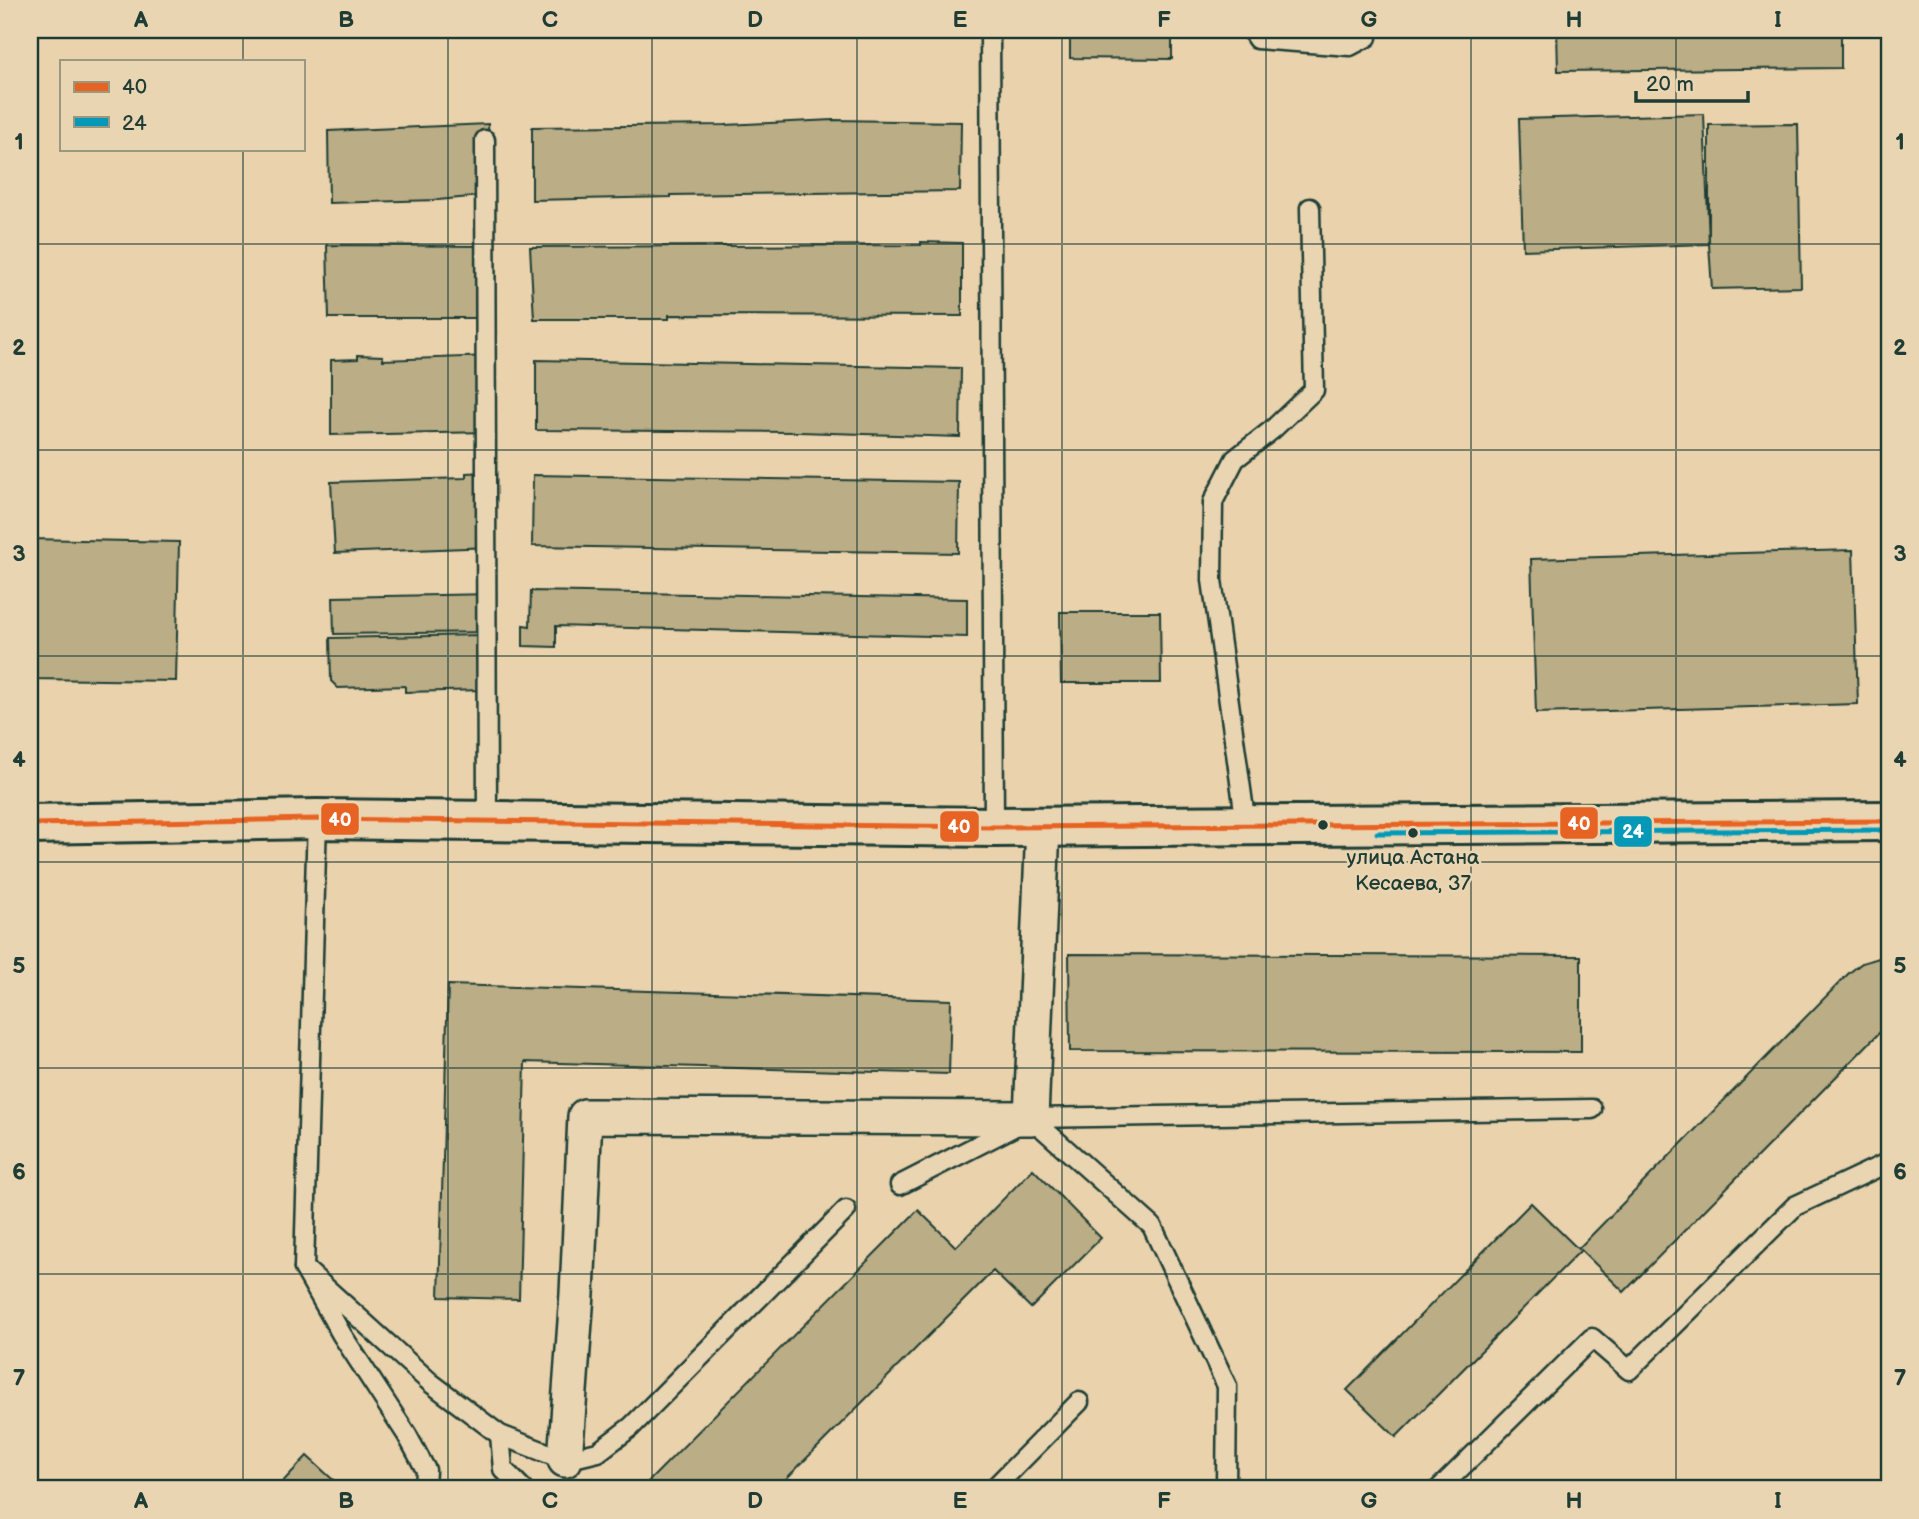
<svg xmlns="http://www.w3.org/2000/svg" width="1919" height="1519" font-family="'Balsamiq Sans',sans-serif">
	<style>
		.building { fill: #bbad85; stroke: #1f3d34; stroke-width: 2 }
		.lines { fill: none; stroke-linecap: round; stroke-linejoin: round }
		.service-casing { stroke: #1f3d34; stroke-width: 23 }
		.minor-casing { stroke: #1f3d34; stroke-width: 38 }
		.tertiary-casing { stroke: #1f3d34; stroke-width: 44 }
		.service { stroke: #ead5b3; stroke-width: 18 }
		.minor { stroke: #ead5b3; stroke-width: 33 }
		.tertiary { stroke: #ead5b3; stroke-width: 38 }
		.bus-1-casing { stroke: #ead5b3; stroke-width: 10 }
		.bus-2-casing { stroke: #ead5b3; stroke-width: 10 }
		.bus-1 { stroke: #e76323; stroke-width: 5 }
		.bus-2 { stroke: #0599b7; stroke-width: 5 }
		.grid { fill: none; stroke: #1f3d34; stroke-width: 2; stroke-opacity: 0.55 }
		.bus-dot { fill: #1f3d34; stroke: #ead5b3; stroke-width: 2.5 }
		.labels { text-anchor: middle; stroke-width: 5; stroke-linejoin: round; paint-order: stroke }
		.bus-label { font-size: 21px; fill: #1f3d34; stroke: #ead5b3 }
		.line-badge { stroke: #ead5b3; stroke-width: 2.5 }
		.badge-label { font-size: 19px; text-anchor: middle; font-weight: bold; fill: #fff }
		.neatline { fill: none; stroke: #1f3d34; stroke-width: 2.5 }
		.grid-label { font-size: 23px; text-anchor: middle; font-weight: bold; fill: #1f3d34 }
	</style>
	<rect width="100%" height="100%" fill="#e9d2ac"/>
	<filter id="ink" filterUnits="userSpaceOnUse"><feTurbulence type="fractalNoise" baseFrequency=".0143" numOctaves="2"/><feDisplacementMap in="SourceGraphic" scale="14" xChannelSelector="R" yChannelSelector="G"/><feConvolveMatrix kernelMatrix="1 2 1 2 8 2 1 2 1" color-interpolation-filters="sRGB"/></filter>
	<g filter="url(#ink)">
		<!-- building -->
		<g class="building">
			<path d="M1070 30H1172V59L1070 58Z"/>
			<path d="M1557 30H1841V68L1558 71Z"/>
			<path d="M1704 114 1709 244 1523 250 1519 119Z"/>
			<path d="M833 120 961 122 960 191 671 195V197L532 200V127L725 125Z"/>
			<path d="M488 124 491 195 438 200 329 203 328 131Z"/>
			<path d="M1798 124 1801 287 1712 289 1709 244V125Z"/>
			<path d="M921 242 962 243V316L669 315V319H534L530 247 921 245Z"/>
			<path d="M327 245 489 246 490 318H329Z"/>
			<path d="M358 355 383 356V360L491 356V432L331 435V360L358 359Z"/>
			<path d="M536 360 961 368 960 437 799 432 536 430Z"/>
			<path d="M490 472 492 547 335 553 331 482 466 478V473Z"/>
			<path d="M533 475 959 482 958 553 532 546Z"/>
			<path d="M30 539 179 542 176 681 30 679Z"/>
			<path d="M1853 550 1858 704 1536 713 1531 559Z"/>
			<path d="M531 591 967 599V637L556 626V647L523 646V625L530 626Z"/>
			<path d="M494 594 495 632 334 634 333 597Z"/>
			<path d="M1060 612H1160L1161 683H1061Z"/>
			<path d="M482 635 483 690 405 692V686L338 688 331 681 330 638Z"/>
			<path d="M1069 954 1581 956V1052L1070 1051Z"/>
			<path d="M1889 955V1023L1624 1292 1581 1250 1396 1437 1347 1390 1531 1203 1578 1249 1849 973 1862 963Z"/>
			<path d="M448 985 951 1000 949 1074 525 1062 519 1299 439 1297Z"/>
			<path d="M1033 1169 1101 1238 1031 1308 993 1271 776 1489 642 1488 918 1210 956 1247Z"/>
			<path d="M307 1456 343 1489H276Z"/>
		</g>
		<g class="lines">
			<!-- service casing -->
			<g class="service-casing">
				<g id="service">
					<path d="M990 30 994 827"/>
					<path d="M1251 30 1257 39 1350 46 1367 37V30"/>
					<path d="M485 140 487 821"/>
					<path d="M317 819 304 1268 342 1335 407 1435 426 1470 425 1489"/>
					<path d="M1246 825 1212 580 1213 502 1235 459 1273 429 1314 390 1310 208"/>
					<path d="M1031 1118 1152 1226 1227 1386 1226 1489"/>
					<path d="M900 1185 1031 1118 1592 1109"/>
					<path d="M304 1268 431 1383 500 1435 565 1460 598 1452 631 1427 846 1210"/>
					<path d="M500 1435 503 1469 523 1489"/>
					<path d="M993 1489 1079 1402"/>
					<path d="M1439 1489 1592 1338 1629 1370 1795 1206 1889 1162"/>
				</g>
			</g>
			<!-- minor casing -->
			<g class="minor-casing">
				<path id="minor" d="M565 1460 577 1294 585 1116 1031 1118 1043 826"/>
			</g>
			<!-- tertiary casing -->
			<g class="tertiary-casing">
				<path id="tertiary" d="M30 824 317 819 994 827 1889 821"/>
			</g>
			<!-- service -->
			<use href="#service" class="service"/>
			<!-- minor -->
			<use href="#minor" class="minor"/>
			<!-- tertiary -->
			<use href="#tertiary" class="tertiary"/>
			<!-- bus-1 casing -->
			<g class="bus-1-casing">
				<path id="bus-1" d="M30 824 317 819 994 827 1889 821"/>
			</g>
			<!-- bus-2 casing -->
			<g class="bus-2-casing">
				<path id="bus-2" d="M1377 833 1889 830"/>
			</g>
			<!-- bus-1 -->
			<use href="#bus-1" class="bus-1"/>
			<!-- bus-2 -->
			<use href="#bus-2" class="bus-2"/>
		</g>
	</g>
	<!-- grid -->
	<path class="grid" d="M243 30V61M448 30V1489M652 30V1489M857 30V1489M1062 30V1489M1266 30V1489M1471 30V1489M1676 30V1489M243 149V1489M30 244H1889M30 450H1889M30 656H1889M30 862H1889M30 1068H1889M30 1274H1889"/>
	<!-- markers -->
	<g class="bus-dot">
		<circle cx="1323" cy="825" r="6"/>
		<circle cx="1413" cy="833" r="6"/>
	</g>
	<g class="labels">
		<!-- bus labels -->
		<g class="bus-label">
			<text x="1413" y="864">улица Астана<tspan x="1413" dy="26">Кесаева, 37</tspan></text>
		</g>
	</g>
	<g class="line-badge">
		<rect x="320" y="802" width="40" height="34" rx="7" fill="#e76323"/>
		<rect x="1559" y="806" width="40" height="34" rx="7" fill="#e76323"/>
		<rect x="939" y="810" width="41" height="33" rx="7" fill="#e76323"/>
		<rect x="1613" y="815" width="40" height="33" rx="7" fill="#0599b7"/>
	</g>
	<g class="badge-label">
		<text x="340" y="826">40</text>
		<text x="1579" y="830">40</text>
		<text x="959" y="833">40</text>
		<text x="1633" y="838">24</text>
	</g>
	<!-- margin -->
	<rect width="1919" height="1519" fill="none" stroke="#ead5b3" stroke-width="77"/>
	<!-- legend -->
	<rect x="60" y="60" width="245" height="91" fill="#ead5b3" stroke="#999880" stroke-width="2"/>
	<rect x="74" y="82" width="35" height="10" fill="#e76323" stroke="#999880" stroke-width="2"/>
	<text x="122" y="94" font-size="21" fill="#1f3d34">40</text>
	<rect x="74" y="117" width="35" height="10" fill="#0599b7" stroke="#999880" stroke-width="2"/>
	<text x="122" y="130" font-size="21" fill="#1f3d34">24</text>
	<!-- scale -->
	<path d="M1636 91v10h112v-10" fill="none" stroke="#1f3d34" stroke-width="3.5"/>
	<text x="1646" y="91" font-size="21" fill="#1f3d34" stroke="#ead5b3" stroke-width="5" paint-order="stroke">20 m</text>
	<rect x="38" y="38" width="1843" height="1442" class="neatline"/>
	<g class="grid-label">
		<text x="141" y="27">A</text>
		<text x="346" y="27">B</text>
		<text x="550" y="27">C</text>
		<text x="755" y="27">D</text>
		<text x="960" y="27">E</text>
		<text x="1164" y="27">F</text>
		<text x="1369" y="27">G</text>
		<text x="1574" y="27">H</text>
		<text x="1778" y="27">I</text>
		<text x="19" y="149">1</text>
		<text x="1900" y="149">1</text>
		<text x="19" y="355">2</text>
		<text x="1900" y="355">2</text>
		<text x="19" y="561">3</text>
		<text x="1900" y="561">3</text>
		<text x="19" y="767">4</text>
		<text x="1900" y="767">4</text>
		<text x="19" y="973">5</text>
		<text x="1900" y="973">5</text>
		<text x="19" y="1179">6</text>
		<text x="1900" y="1179">6</text>
		<text x="19" y="1385">7</text>
		<text x="1900" y="1385">7</text>
		<text x="141" y="1508">A</text>
		<text x="346" y="1508">B</text>
		<text x="550" y="1508">C</text>
		<text x="755" y="1508">D</text>
		<text x="960" y="1508">E</text>
		<text x="1164" y="1508">F</text>
		<text x="1369" y="1508">G</text>
		<text x="1574" y="1508">H</text>
		<text x="1778" y="1508">I</text>
	</g>
</svg>
